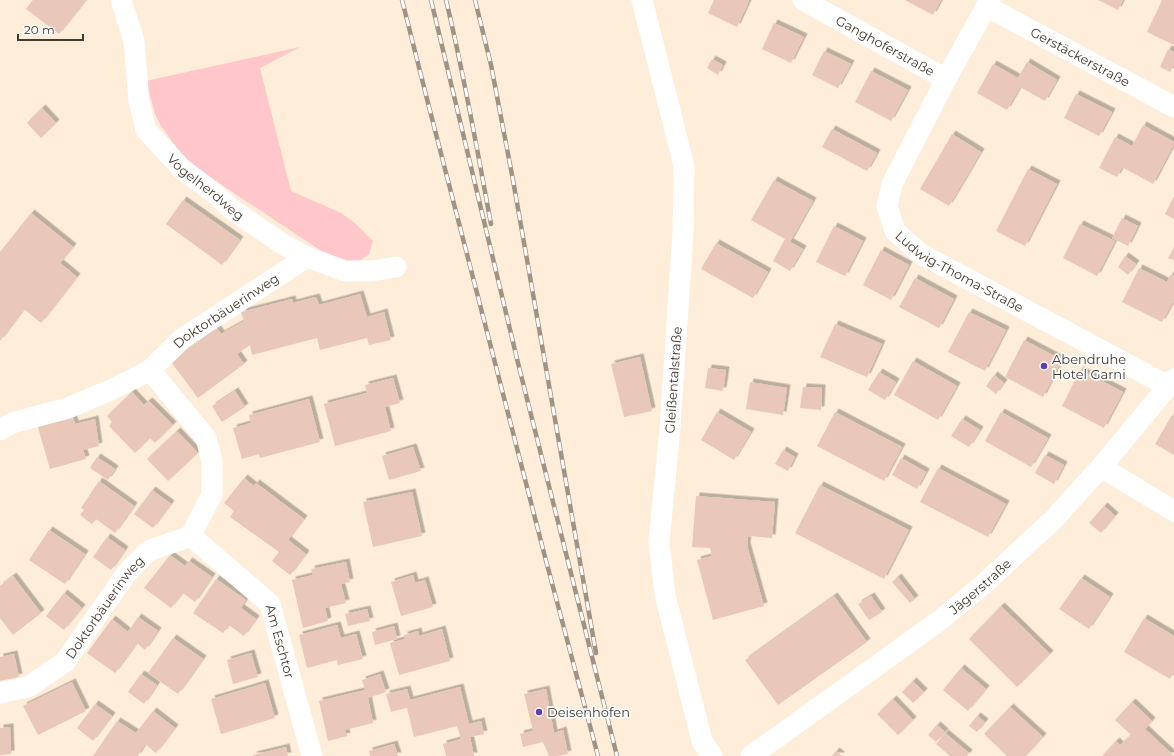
<svg xmlns="http://www.w3.org/2000/svg" width="1174" height="756" font-family="Montserrat,sans-serif">
	<style>
		.green { fill: #ffc7c9 }
		.building { fill: #e9c8ba; filter: url(#shadow) }
		.lines { fill: none; stroke-linecap: round; stroke-linejoin: round }
		.minor { stroke: #fff; stroke-width: 21 }
		.rail-casing { stroke: #a09384; stroke-width: 4.5 }
		.rail { stroke: #fdfdfd; stroke-width: 3; stroke-dasharray: 9; stroke-linecap: butt }
		.poi-dot { fill: #613db5; stroke: #fdfdfd; stroke-width: 1.5 }
		.labels { text-anchor: middle; stroke-width: 3.5; stroke-linejoin: round; paint-order: stroke }
		.street-label { font-size: 13px; fill: #42392f; stroke: #fdfdfd }
		.poi-label { font-size: 13px; fill: #42392f; stroke: #fdfdfd; text-anchor: start }
	</style>
	<defs>
		<filter id="shadow"><feDropShadow dx="3.5" dy="-3.5" stdDeviation="0" flood-color="#0004"/></filter>
	</defs>
	<rect width="100%" height="100%" fill="#feedd8"/>
	<!-- green -->
	<path class="green" d="M300 47 260 68 291 191 341 213 355 223 373 241 369 254 358 262 335 260 187 162 161 126 155 114 146 81Z"/>
	<!-- building -->
	<g class="building">
		<path d="M33 0H86L59 34 26 9Z"/>
		<path d="M714 0H747L749 1 737 27 708 13Z"/>
		<path d="M905 0H941L933 15Z"/>
		<path d="M1098 0H1123L1118 10Z"/>
		<path d="M1162 0H1174V45L1147 32Z"/>
		<path d="M774 23 804 37 791 63 762 49Z"/>
		<path d="M1168 49 1174 52V64L1170 72 1160 67Z"/>
		<path d="M824 51 851 64 838 88 812 75Z"/>
		<path d="M712 59 723 65 718 75 707 68Z"/>
		<path d="M1027 62 1057 80 1045 101 1020 87 1007 110 977 93 993 64 1018 78Z"/>
		<path d="M871 71 908 90 891 121 855 102Z"/>
		<path d="M1076 94 1112 112 1099 136 1064 118Z"/>
		<path d="M42 108 56 123 41 138 27 123Z"/>
		<path d="M1143 125 1174 142V144L1153 184 1122 167 1117 177 1099 168 1115 137 1132 146Z"/>
		<path d="M832 129 877 153 867 171 822 147Z"/>
		<path d="M952 134 981 152 949 206 920 189Z"/>
		<path d="M1028 169 1057 184 1025 246 996 231Z"/>
		<path d="M774 180 813 201 790 242 803 249 790 271 773 261 785 239 751 220Z"/>
		<path d="M1174 196V219L1165 214Z"/>
		<path d="M183 200 240 240 222 265 166 224Z"/>
		<path d="M31 213 73 247 60 263 77 277 41 323 24 309 0 341V252Z"/>
		<path d="M1122 218 1138 226 1128 246 1112 238Z"/>
		<path d="M1080 224 1115 241 1097 276 1063 258Z"/>
		<path d="M834 226 863 241 845 276 816 262Z"/>
		<path d="M716 243 768 272 753 298 701 269Z"/>
		<path d="M1174 247V260L1168 258Z"/>
		<path d="M881 250 909 265 891 300 863 285Z"/>
		<path d="M1125 256 1136 264 1128 275 1118 267Z"/>
		<path d="M1139 268 1167 282 1170 275 1174 276V303L1173 302 1162 322 1122 302Z"/>
		<path d="M915 278 954 299 939 328 899 307Z"/>
		<path d="M360 294 367 317 384 312 391 340 369 345 367 338 320 350 317 338 252 355 250 345 237 354 244 364 198 398 171 362 217 328 221 334 244 321 241 312 292 299 293 303 316 297 319 305Z"/>
		<path d="M969 312 1006 330 985 371 948 352Z"/>
		<path d="M835 324 882 344 867 377 820 357Z"/>
		<path d="M1024 340 1062 360 1043 397 1005 377Z"/>
		<path d="M640 357 652 411 624 417 611 364Z"/>
		<path d="M913 361 957 386 938 420 894 395Z"/>
		<path d="M708 368 726 370 723 391 705 388Z"/>
		<path d="M1080 370 1123 392 1104 428 1062 406Z"/>
		<path d="M879 372 896 382 885 400 868 390Z"/>
		<path d="M994 375 1004 383 996 394 986 386Z"/>
		<path d="M393 378 400 403 385 407 391 431 335 446 324 404 367 393 365 385Z"/>
		<path d="M750 382 787 388 783 415 746 409Z"/>
		<path d="M803 387 822 388 821 410 800 408Z"/>
		<path d="M235 391 245 407 222 422 212 406Z"/>
		<path d="M132 392 144 405 149 401 173 425 155 443 150 438 135 453 109 426 112 422 107 416Z"/>
		<path d="M309 399 320 442 260 458 259 454 242 459 233 428 251 423 249 415Z"/>
		<path d="M717 412 751 432 734 460 701 440Z"/>
		<path d="M835 412 902 447 884 481 817 446Z"/>
		<path d="M1001 412 1048 438 1031 467 985 441Z"/>
		<path d="M72 414 75 424 95 419 99 446 83 450 86 459 50 469 37 424Z"/>
		<path d="M1172 415 1174 416V455L1155 444Z"/>
		<path d="M962 419 980 430 969 447 951 436Z"/>
		<path d="M177 431 198 453 168 481 147 459Z"/>
		<path d="M413 447 421 471 389 480 382 456Z"/>
		<path d="M783 450 795 457 788 471 775 464Z"/>
		<path d="M1045 455 1064 465 1054 484 1035 473Z"/>
		<path d="M97 457 115 469 108 480 90 468Z"/>
		<path d="M901 458 926 472 917 489 892 475Z"/>
		<path d="M938 468 1006 504 988 537 920 502Z"/>
		<path d="M244 478 254 486 256 483 304 519 288 540 306 554 290 575 272 561 279 552 230 517 234 511 224 503Z"/>
		<path d="M99 481 134 506 115 533 96 519 92 524 80 515 84 510 81 508Z"/>
		<path d="M820 485 909 530 884 579 795 533Z"/>
		<path d="M152 490 171 504 153 528 134 514Z"/>
		<path d="M412 492 422 536 373 547 363 502Z"/>
		<path d="M696 496 775 502 772 538 748 536 747 546 764 606 713 620 697 560 712 556 710 548 692 547Z"/>
		<path d="M1104 506 1115 516 1101 533 1089 523Z"/>
		<path d="M49 530 85 554 65 584 29 560Z"/>
		<path d="M107 537 125 550 111 570 93 557Z"/>
		<path d="M170 555 185 566 189 561 212 577 195 602 183 593 171 608 144 588Z"/>
		<path d="M346 562 350 582 341 584 346 603 325 608 328 621 303 628 292 580 313 575 311 569Z"/>
		<path d="M413 575 415 583 425 580 433 607 401 616 391 582Z"/>
		<path d="M13 576 41 613 13 635 0 618V586Z"/>
		<path d="M898 577 915 599 910 603 892 582Z"/>
		<path d="M1081 578 1110 597 1089 629 1059 609Z"/>
		<path d="M216 579 246 600 241 608 256 619 244 636 229 625 223 633 193 613Z"/>
		<path d="M64 593 82 608 64 630 46 616Z"/>
		<path d="M834 596 867 642 778 705 745 660Z"/>
		<path d="M871 596 882 612 869 620 858 604Z"/>
		<path d="M1001 606 1050 654 1017 687 969 639Z"/>
		<path d="M367 609 370 621 348 626 345 614Z"/>
		<path d="M138 617 158 631 145 650 137 643 115 673 87 653 112 619 128 632Z"/>
		<path d="M1144 618 1174 636V672L1170 679 1124 652Z"/>
		<path d="M337 625 341 638 356 634 363 659 338 665 337 660 307 668 299 635Z"/>
		<path d="M394 626 397 639 375 645 372 632Z"/>
		<path d="M442 629 450 661 399 675 390 643 405 639 404 635 418 631 419 636Z"/>
		<path d="M173 638 203 659 178 694 148 673Z"/>
		<path d="M251 653 258 677 233 684 227 660Z"/>
		<path d="M14 654 19 677 0 681V657Z"/>
		<path d="M961 668 986 689 968 711 943 690Z"/>
		<path d="M141 674 157 685 144 704 128 692Z"/>
		<path d="M380 674 386 692 368 698 373 723 345 730 347 736 328 741 319 701 365 690 362 680Z"/>
		<path d="M913 681 924 692 913 703 902 692Z"/>
		<path d="M72 682 86 711 38 735 23 706Z"/>
		<path d="M265 683 275 718 221 734 211 699Z"/>
		<path d="M460 687 469 724 481 721 484 734 470 737 474 756H446L443 744 461 739 457 726 414 737 407 708 391 712 386 694 407 689 410 700Z"/>
		<path d="M546 689 554 733 563 730 568 754 557 756H549L543 742 523 747 520 734 533 731 524 694Z"/>
		<path d="M893 699 913 720 898 735 877 714Z"/>
		<path d="M1132 702 1152 721 1145 729 1174 756H1102L1116 741 1120 745 1131 735 1115 720Z"/>
		<path d="M95 704 112 716 93 741 77 728Z"/>
		<path d="M1010 707 1043 737 1026 756H1007L984 734Z"/>
		<path d="M153 711 175 728 156 753 145 744 138 756H93L117 721 136 733Z"/>
		<path d="M977 716 985 722 977 732 969 726Z"/>
		<path d="M937 725 945 732 936 742 928 735Z"/>
		<path d="M10 727 11 754 0 755V728Z"/>
		<path d="M945 733 969 753 967 756H950L936 744Z"/>
		<path d="M394 744 398 756H370L369 751Z"/>
		<path d="M286 747 288 756H253V755Z"/>
		<path d="M836 751 842 756H832Z"/>
	</g>
	<g class="lines">
		<!-- minor -->
		<g class="minor">
			<path id="s1" d="M121 0 134 41 139 102 146 130 182 169 214 193 234 211 284 245 307 257 345 271H371L396 267"/>
			<path d="M642 0 684 166 683 233 670 428 659 542 665 595 702 741 712 756"/>
			<path id="s2" d="M803 0 946 79"/>
			<path id="s3" d="M990 0 946 79 892 184 887 206 895 231 921 254 1168 386"/>
			<path id="s4" d="M986 6 1174 107"/>
			<path id="s5" d="M0 430 12 423 68 408 113 389 150 370 183 338 307 257"/>
			<path d="M1101 467 1174 511"/>
			<path id="s6" d="M191 536 270 604 312 756"/>
			<path id="s7" d="M0 693 28 687 65 662 126 574 148 551 191 536 212 494V461L206 438 150 370"/>
			<path id="s8" d="M751 756 939 621 985 583 1054 519 1101 467 1174 379"/>
		</g>
		<!-- rail casing -->
		<g class="rail-casing">
			<g id="rail">
				<path d="M402 0 428 103 544 553 598 756"/>
				<path d="M431 0 518 363 617 756"/>
				<path d="M446 0C464 74 477 149 491 224"/>
				<path d="M475 0 491 65 513 180 596 653"/>
			</g>
		</g>
		<!-- rail -->
		<use href="#rail" class="rail"/>
	</g>
	<!-- markers -->
	<g class="poi-dot">
		<circle cx="1044" cy="366" r="4"/>
		<circle cx="539" cy="712" r="4"/>
	</g>
	<g class="labels">
		<!-- street labels -->
		<g class="street-label">
			<text dy="5" stroke="none"><textPath href="#s2" startOffset="94">Ganghoferstraße</textPath></text>
			<text dy="5" stroke="none"><textPath href="#s4" startOffset="107">Gerstäckerstraße</textPath></text>
			<text dy="5" stroke="none"><textPath href="#s1" startOffset="216">Vogelherdweg</textPath></text>
			<text dy="5" stroke="none"><textPath href="#s3" startOffset="334">Ludwig-Thoma-Straße</textPath></text>
			<text dy="5" stroke="none"><textPath href="#s5" startOffset="259">Doktorbäuerinweg</textPath></text>
			<text transform="translate(673 380) rotate(-86)" y="5">Gleißentalstraße</text>
			<text dy="5" stroke="none"><textPath href="#s8" startOffset="285">Jägerstraße</textPath></text>
			<text dy="5" stroke="none"><textPath href="#s7" startOffset="141">Doktorbäuerinweg</textPath></text>
			<text dy="5" stroke="none"><textPath href="#s6" startOffset="143">Am Eschtor</textPath></text>
		</g>
		<!-- poi labels -->
		<g class="poi-label">
			<text x="1052" y="364">Abendruhe<tspan x="1052" dy="15">Hotel Garni</tspan></text>
			<text x="547" y="717">Deisenhofen</text>
		</g>
	</g>
	<!-- scale -->
	<path d="M18 34v6h65v-6" fill="none" stroke="#42392f" stroke-width="2"/>
	<text x="24" y="34" font-size="12" fill="#42392f" stroke="#fdfdfd" stroke-width="3" paint-order="stroke">20 m</text>
</svg>
